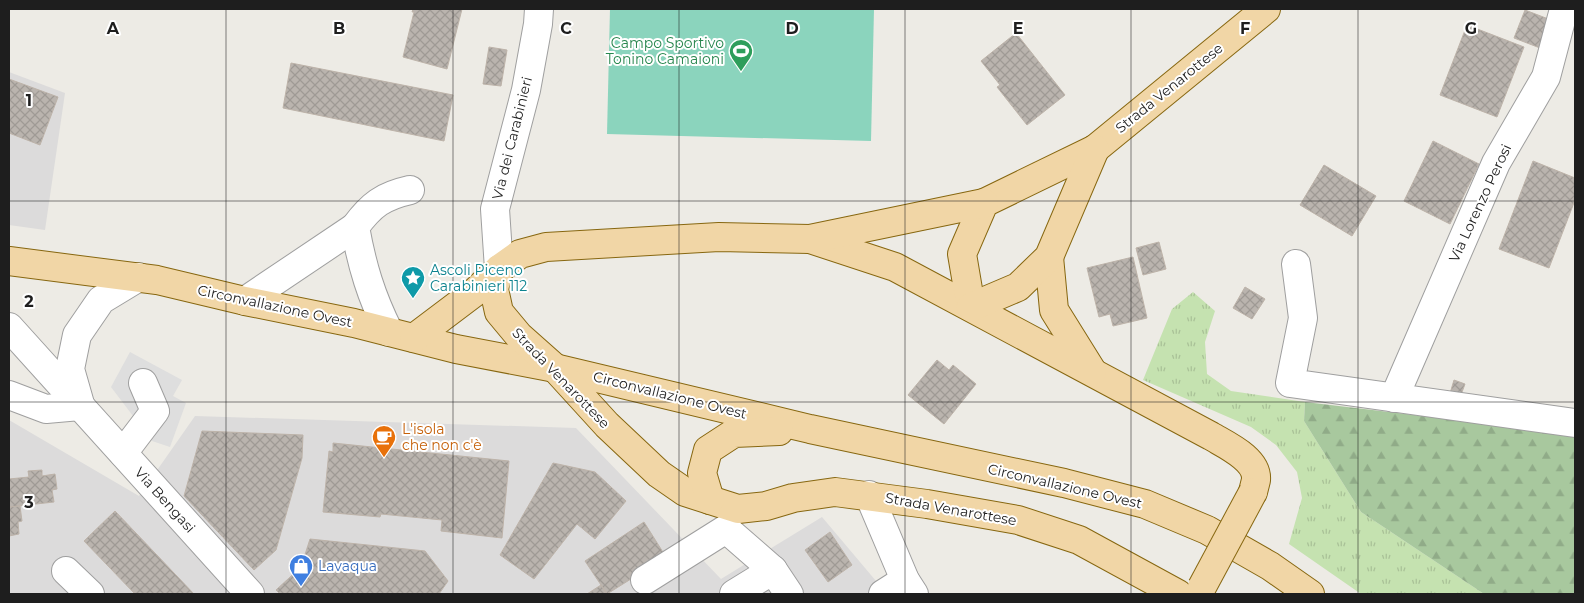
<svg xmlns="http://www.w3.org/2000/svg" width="1584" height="603" font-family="Montserrat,sans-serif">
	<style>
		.residential { fill: #dcdbdb }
		.grass { fill: url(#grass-tufts) }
		.forest { fill: url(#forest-firs) }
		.pitch { fill: #8bd4bd }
		.parking { fill: #dedede }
		.building { fill: url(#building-cross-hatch); stroke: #bdb3a9 }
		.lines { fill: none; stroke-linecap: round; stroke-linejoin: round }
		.minor-casing { stroke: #9f9f9f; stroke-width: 30 }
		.major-casing { stroke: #876710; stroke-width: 30 }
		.minor { stroke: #fff; stroke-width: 28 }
		.major { stroke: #f1d6a6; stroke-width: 28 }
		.major-bridge-casing { stroke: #876710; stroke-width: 30; stroke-linecap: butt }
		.major-bridge { stroke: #f1d6a6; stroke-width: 28 }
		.grid { fill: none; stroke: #1e1e1e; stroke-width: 1; stroke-opacity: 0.55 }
		.labels { text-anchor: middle; stroke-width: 4; stroke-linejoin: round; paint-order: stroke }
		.leisure-label { font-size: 14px; fill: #27864d; stroke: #fff; text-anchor: end }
		.street-label { font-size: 14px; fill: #1e1e1e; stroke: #fff }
		.culture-label { font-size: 14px; fill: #0d838f; stroke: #fff; text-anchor: start }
		.food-label { font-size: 14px; fill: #c56008; stroke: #fff; text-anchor: start }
		.shop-label { font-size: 14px; fill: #366cbe; stroke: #fff; text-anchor: start }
		.grid-label { font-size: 16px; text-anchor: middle; font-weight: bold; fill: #1e1e1e; stroke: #fff; stroke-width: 4; stroke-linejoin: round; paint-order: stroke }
	</style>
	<defs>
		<pattern id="grass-tufts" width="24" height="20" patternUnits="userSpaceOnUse" patternTransform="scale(1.25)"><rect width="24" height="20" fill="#c5e2b0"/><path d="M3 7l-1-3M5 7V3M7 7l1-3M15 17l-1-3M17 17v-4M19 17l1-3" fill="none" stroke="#a9c197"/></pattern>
		<pattern id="forest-firs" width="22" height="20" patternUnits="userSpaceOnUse" patternTransform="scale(1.25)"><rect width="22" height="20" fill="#a8c89e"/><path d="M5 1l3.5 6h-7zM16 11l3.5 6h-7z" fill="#90ab88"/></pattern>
		<pattern id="building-cross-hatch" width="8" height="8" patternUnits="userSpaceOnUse" patternTransform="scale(1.25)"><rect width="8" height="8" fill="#bab4ae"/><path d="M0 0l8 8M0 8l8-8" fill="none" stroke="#9f9a95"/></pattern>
	</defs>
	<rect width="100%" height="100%" fill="#edebe5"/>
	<!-- residential -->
	<g class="residential">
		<path d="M9 72 65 93 45 230 9 225Z"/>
		<path d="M195 416 576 428 721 579 822 517 887 594H9V420L139 496Z"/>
	</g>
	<!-- grass -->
	<path class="grass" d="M1193 292 1215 311 1205 342 1207 374 1231 391 1305 402 1304 421 1361 512 1484 594H1361L1289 544 1302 498 1297 472 1276 445 1251 427 1143 380 1172 309Z"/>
	<!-- forest -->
	<path class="forest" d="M1305 402 1575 434V594H1484L1361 512 1304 421Z"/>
	<!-- pitch -->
	<path class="pitch" d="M610 9H874L871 141 607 134Z"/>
	<!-- parking -->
	<path class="parking" d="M130 352 182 380 173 396 186 403 170 447 152 441 111 387Z"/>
	<!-- building -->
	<g class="building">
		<path d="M413 9H462L447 69 403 57 414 12H412Z"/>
		<path d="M1525 10 1551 20 1540 48 1514 38Z"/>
		<path d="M1467 25 1524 47 1497 117 1440 95Z"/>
		<path d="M1016 33 1065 95 1027 125 997 87 1000 85 981 61Z"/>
		<path d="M489 47 507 50 501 86 483 84Z"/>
		<path d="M291 63 453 95 444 141 283 108Z"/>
		<path d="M9 79 58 97 40 145 9 133Z"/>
		<path d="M1433 141 1479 164 1450 224 1404 201Z"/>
		<path d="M1533 161 1575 178V200L1549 268 1499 249Z"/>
		<path d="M1324 165 1376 196 1352 236 1300 205Z"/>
		<path d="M1159 242 1166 269 1143 275 1136 248Z"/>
		<path d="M1133 257 1147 318 1113 326 1110 314 1099 317 1087 268Z"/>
		<path d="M1245 287 1265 299 1252 319 1233 308Z"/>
		<path d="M937 360 949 370 953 365 976 384 944 424 908 395Z"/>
		<path d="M1454 380 1465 384 1458 403 1448 400Z"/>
		<path d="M202 431 303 435 302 458 276 550 254 570 184 496Z"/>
		<path d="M333 443 509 461 502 538 441 531 442 520 381 514 380 517 323 512 329 451 333 452Z"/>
		<path d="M553 463 595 472 626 501 595 539 577 524 534 579 500 555Z"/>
		<path d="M42 470V476L55 474 57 489 52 490 54 502 9 507V479L29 477 28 471Z"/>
		<path d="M20 506 22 521 18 522 19 534 9 536V507Z"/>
		<path d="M115 511 194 594H135L84 541Z"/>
		<path d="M644 522 666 557 607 594 585 561Z"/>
		<path d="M830 532 852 565 828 582 805 550Z"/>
		<path d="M310 539 425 551 448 581 439 594H280L276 590 301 567Z"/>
		<path d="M601 585 607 594H587Z"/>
	</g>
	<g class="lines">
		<!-- minor casing -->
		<g class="minor-casing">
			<g id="minor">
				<path d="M1296 264 1303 318 1290 383 1575 423"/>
				<path d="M499 269 495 209 526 90 538 24 539 9"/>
				<path d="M245 301 355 227"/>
				<path d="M9 327 250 594"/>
				<path d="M389 332C371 296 362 266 355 227 371 205 383 196 410 190"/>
				<path d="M9 395 46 409 80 406"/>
				<path d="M1394 398 1496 163 1546 77 1564 9"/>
				<path d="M80 404 70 369 77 335 101 300 139 277"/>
				<path d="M123 453 155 411 143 383"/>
				<path d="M869 495 905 580 914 594"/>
				<path d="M66 571 90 594"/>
				<path d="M645 580 726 529 773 570"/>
				<path d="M734 594 773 570 789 594"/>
				<path d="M883 594 905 580"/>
			</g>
		</g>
		<!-- major casing -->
		<g class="major-casing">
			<g id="major">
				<path d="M810 239 895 267 1211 436C1226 445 1258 459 1256 480 1255 484 1254 488 1253 492"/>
				<path d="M1049 257 1054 310 1092 371"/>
				<path d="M9 261 157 280 245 301 354 323 456 349 555 368 810 429 1064 483 1145 504 1207 530 1270 566 1310 594"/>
				<path d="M499 269 494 289 499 312 519 336 555 368 607 425 659 474 685 492 738 509 766 506 793 498 835 492 927 504 1018 520 1079 540 1178 594"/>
				<path d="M971 307 962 254 984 203 1095 149 1266 9"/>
				<path d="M971 307 1018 287 1049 257 1095 149"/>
				<path d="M414 338 475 292 499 269 520 254 546 247 719 237 810 239 984 203"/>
				<path d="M710 500 702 473 708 450 734 433 779 431"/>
			</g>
		</g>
		<!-- minor -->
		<use href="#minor" class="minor"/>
		<!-- major -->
		<use href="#major" class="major"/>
		<!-- major-bridge casing -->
		<g class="major-bridge-casing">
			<path id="major-bridge" d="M1202 587 1253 492"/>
		</g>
		<!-- major-bridge -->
		<use href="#major-bridge" class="major-bridge"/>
	</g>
	<!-- grid -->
	<path class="grid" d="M226 9V594M453 9V594M679 9V594M905 9V594M1131 9V594M1358 9V594M9 201H1575M9 402H1575"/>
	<!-- icons -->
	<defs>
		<g id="stadium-pin" transform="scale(1.25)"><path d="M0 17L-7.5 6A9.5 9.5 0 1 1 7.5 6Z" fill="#2e9e5b" stroke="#fff"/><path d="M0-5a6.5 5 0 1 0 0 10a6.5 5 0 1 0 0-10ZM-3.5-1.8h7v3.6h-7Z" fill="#fff"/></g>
		<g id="sight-pin" transform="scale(1.25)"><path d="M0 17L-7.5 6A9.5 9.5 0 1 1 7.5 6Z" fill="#0f9aa8" stroke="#fff"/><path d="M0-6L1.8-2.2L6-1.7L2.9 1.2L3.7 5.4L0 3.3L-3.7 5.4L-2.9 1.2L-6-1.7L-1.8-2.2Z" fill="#fff"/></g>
		<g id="cafe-pin" transform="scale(1.25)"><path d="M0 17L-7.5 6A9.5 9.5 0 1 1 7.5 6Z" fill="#e8710a" stroke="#fff"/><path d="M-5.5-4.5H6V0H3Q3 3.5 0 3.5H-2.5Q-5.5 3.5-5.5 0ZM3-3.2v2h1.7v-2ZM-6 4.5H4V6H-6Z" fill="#fff"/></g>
		<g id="shop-pin" transform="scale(1.25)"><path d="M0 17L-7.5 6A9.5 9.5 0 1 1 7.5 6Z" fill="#3f7fe0" stroke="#fff"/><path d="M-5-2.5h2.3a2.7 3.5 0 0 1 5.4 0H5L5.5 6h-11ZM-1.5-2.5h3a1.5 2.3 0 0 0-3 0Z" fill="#fff"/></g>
	</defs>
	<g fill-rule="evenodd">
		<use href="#stadium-pin" x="741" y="51"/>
		<use href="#sight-pin" x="413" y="278"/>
		<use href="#cafe-pin" x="384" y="437"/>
		<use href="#shop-pin" x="301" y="566"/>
	</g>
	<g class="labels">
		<!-- leisure labels -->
		<g class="leisure-label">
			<text x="724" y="48">Campo Sportivo<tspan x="724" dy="16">Tonino Camaioni</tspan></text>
		</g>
		<!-- street labels -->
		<g class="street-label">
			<text transform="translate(1169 88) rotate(-39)" y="5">Strada Venarottese</text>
			<text transform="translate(512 138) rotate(-76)" y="5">Via dei Carabinieri</text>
			<text transform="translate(1480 203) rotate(-65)" y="5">Via Lorenzo Perosi</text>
			<text transform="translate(275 306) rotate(12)" y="5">Circonvallazione Ovest</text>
			<text transform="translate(561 378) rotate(46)" y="5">Strada Venarottese</text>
			<text transform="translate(670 395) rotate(14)" y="5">Circonvallazione Ovest</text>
			<text transform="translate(1065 486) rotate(13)" y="5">Circonvallazione Ovest</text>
			<text transform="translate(165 500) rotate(48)" y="5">Via Bengasi</text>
			<text transform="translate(951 509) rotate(10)" y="5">Strada Venarottese</text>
		</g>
		<!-- culture labels -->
		<g class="culture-label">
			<text x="430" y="275">Ascoli Piceno<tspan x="430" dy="16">Carabinieri 112</tspan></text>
		</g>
		<!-- food labels -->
		<g class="food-label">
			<text x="402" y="434">L'isola<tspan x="402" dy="16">che non c'è</tspan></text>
		</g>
		<!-- shop labels -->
		<g class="shop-label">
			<text x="318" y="571">Lavaqua</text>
		</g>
	</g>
	<g class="grid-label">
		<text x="113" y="34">A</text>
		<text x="339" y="34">B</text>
		<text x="566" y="34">C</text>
		<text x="792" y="34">D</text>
		<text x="1018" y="34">E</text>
		<text x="1245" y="34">F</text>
		<text x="1471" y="34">G</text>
		<text x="29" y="106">1</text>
		<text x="29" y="307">2</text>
		<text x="29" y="508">3</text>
	</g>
	<!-- border -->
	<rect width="1584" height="603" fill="none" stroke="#1e1e1e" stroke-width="20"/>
</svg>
